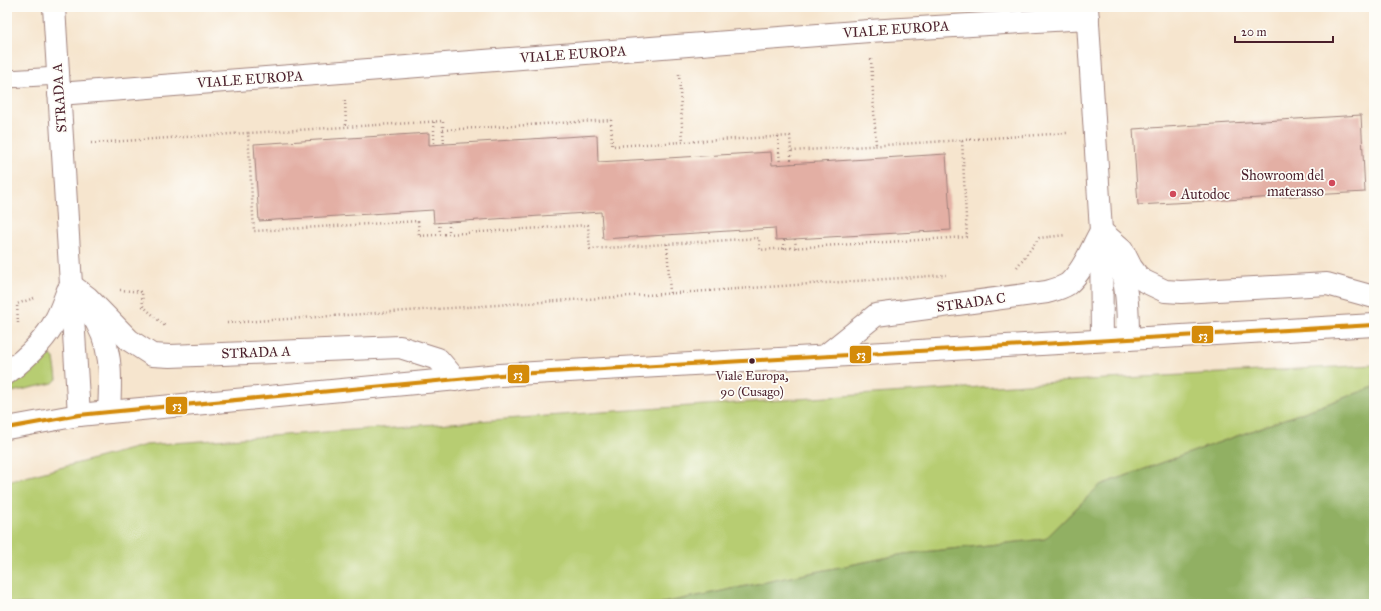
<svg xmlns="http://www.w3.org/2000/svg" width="1381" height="611" font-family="'IM FELL Great Primer',serif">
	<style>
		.green { fill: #b7cd72; stroke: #80764e }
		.forest { fill: #91b064; stroke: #6e6848 }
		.building { fill: #e3afa4 }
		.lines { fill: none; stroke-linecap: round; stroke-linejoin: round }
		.lane-casing { stroke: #a0827c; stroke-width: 19 }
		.street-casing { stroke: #a0827c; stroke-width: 24 }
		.secondary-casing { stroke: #a0827c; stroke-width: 24 }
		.path { stroke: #a0827c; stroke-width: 2.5; stroke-dasharray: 1 3; stroke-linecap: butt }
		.lane { stroke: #fff; stroke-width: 17 }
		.street { stroke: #fff; stroke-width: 22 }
		.secondary { stroke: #fff; stroke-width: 22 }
		.bus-1-casing { stroke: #fdfcf7; stroke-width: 7 }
		.bus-1 { stroke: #d48b09; stroke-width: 4 }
		.poi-dot { fill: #d1495b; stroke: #fdfcf7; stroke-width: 1.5 }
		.bus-dot { fill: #4a1f2b; stroke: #fdfcf7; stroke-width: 1.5 }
		.labels { text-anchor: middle; stroke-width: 3.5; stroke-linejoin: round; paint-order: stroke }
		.bus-label { font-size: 13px; fill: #4a1f2b; stroke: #fdfcf7 }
		.street-label { font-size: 14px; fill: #4a1f2b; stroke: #fdfcf7 }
		.poi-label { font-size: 14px; fill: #4a1f2b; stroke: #fdfcf7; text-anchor: end }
		.line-badge { stroke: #fdfcf7; stroke-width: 1.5 }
		.badge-label { font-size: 11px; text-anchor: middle; font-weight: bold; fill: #fff }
	</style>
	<rect width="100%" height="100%" fill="#fdfcf7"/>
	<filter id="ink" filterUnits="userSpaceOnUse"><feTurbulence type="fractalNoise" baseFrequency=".025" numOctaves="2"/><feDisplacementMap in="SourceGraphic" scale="8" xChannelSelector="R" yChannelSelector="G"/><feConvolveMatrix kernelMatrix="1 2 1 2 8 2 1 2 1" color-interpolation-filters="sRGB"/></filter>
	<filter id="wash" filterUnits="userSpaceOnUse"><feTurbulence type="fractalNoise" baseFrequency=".012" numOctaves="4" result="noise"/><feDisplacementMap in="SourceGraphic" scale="16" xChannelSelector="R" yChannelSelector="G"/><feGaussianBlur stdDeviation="0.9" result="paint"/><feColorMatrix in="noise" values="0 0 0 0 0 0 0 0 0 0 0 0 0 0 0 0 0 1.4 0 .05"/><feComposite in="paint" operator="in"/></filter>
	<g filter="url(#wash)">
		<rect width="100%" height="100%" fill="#f6e5ce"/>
		<!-- green -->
		<g class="green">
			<path d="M50 354 54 358 57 379 53 383 7 393V391Z"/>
			<path d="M1374 365V387L1100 485 1045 539 904 554 658 604H7V482L146 445 630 410 1087 380Z"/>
		</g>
		<!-- forest -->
		<path class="forest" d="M1374 387V604H658L904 554 1045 539 1100 485Z"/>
		<g id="blocks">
			<!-- building -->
			<g class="building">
				<path d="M1361 115 1365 192 1138 205 1133 129Z"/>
				<path d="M429 133V145L597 135 598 162 771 152 772 165 946 154 951 230 776 240 775 228 603 239 601 212 434 223 433 210 259 221 254 144Z"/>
			</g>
		</g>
	</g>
	<g filter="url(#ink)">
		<use href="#blocks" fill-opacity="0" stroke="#a0827c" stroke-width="1"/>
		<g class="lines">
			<!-- lane casing -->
			<g class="lane-casing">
				<path id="lane" d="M7 79 58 76"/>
			</g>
			<!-- street casing -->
			<g class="street-casing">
				<g id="street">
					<path d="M54 7 79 415"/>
					<path d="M1087 7 1101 231 1102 340"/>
					<path d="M59 94 869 31 1088 18"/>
					<path d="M1101 231 1122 249 1131 267 1137 275 1144 281 1165 291 1181 292 1327 284 1374 297"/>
					<path d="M1115 255C1128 278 1128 313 1128 339"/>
					<path d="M71 285 87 297 129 340 152 355 170 356 400 347 438 359 456 380"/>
					<path d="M90 312C113 344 111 375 109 412"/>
					<path d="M825 356 876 315 1047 292C1054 290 1062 288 1068 284 1083 271 1091 249 1100 233"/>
					<path d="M7 373C25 359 46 340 56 319 61 310 64 300 68 290"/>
				</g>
			</g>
			<!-- secondary casing -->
			<g class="secondary-casing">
				<path id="secondary" d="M7 428 79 415 109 412 500 375 1374 325"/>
			</g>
			<!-- path -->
			<g class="path">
				<path d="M871 59 876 145"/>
				<path d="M679 74 683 142"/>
				<path d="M345 100 346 127"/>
				<path d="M611 120 612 146 790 136 791 151 962 140 967 237 760 250 759 238 590 249 588 225 419 236 418 221 254 231 248 133 443 121V130Z"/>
				<path d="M434 122V145"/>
				<path d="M443 130 444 144"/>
				<path d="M778 136 780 165"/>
				<path d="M962 140 1067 133"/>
				<path d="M91 143 248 133"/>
				<path d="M791 151V164"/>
				<path d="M439 222 440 234"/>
				<path d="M449 222V233"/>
				<path d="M795 239 796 248"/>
				<path d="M784 240V249"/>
				<path d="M667 244 670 293"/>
				<path d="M1017 267 1039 238 1066 235"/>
				<path d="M120 290 142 292 143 306 166 327"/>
				<path d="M18 323 17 304 34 298"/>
				<path d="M227 323 946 275"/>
			</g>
			<!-- lane -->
			<use href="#lane" class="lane"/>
			<!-- street -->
			<use href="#street" class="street"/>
			<!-- secondary -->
			<use href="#secondary" class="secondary"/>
			<!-- bus-1 casing -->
			<g class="bus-1-casing">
				<path id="bus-1" d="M7 428 79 415 109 412 500 375 1374 325"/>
			</g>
			<!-- bus-1 -->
			<use href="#bus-1" class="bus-1"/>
		</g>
	</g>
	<!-- markers -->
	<g class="poi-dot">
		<circle cx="1332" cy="183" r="4"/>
		<circle cx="1173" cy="194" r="4"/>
	</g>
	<circle class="bus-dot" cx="752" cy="361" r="3.5"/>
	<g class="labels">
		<!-- bus labels -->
		<g class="bus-label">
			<text x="752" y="380">Viale Europa,<tspan x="752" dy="16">90 (Cusago)</tspan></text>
		</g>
		<!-- street labels -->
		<g class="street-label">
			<text transform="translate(896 29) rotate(-4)" y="5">VIALE EUROPA</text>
			<text transform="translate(573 54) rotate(-4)" y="5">VIALE EUROPA</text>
			<text transform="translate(250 79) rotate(-4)" y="5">VIALE EUROPA</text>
			<text transform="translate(59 98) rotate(-94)" y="5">STRADA A</text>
			<text transform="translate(971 302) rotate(-8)" y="5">STRADA C</text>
			<text transform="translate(256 352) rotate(-2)" y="5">STRADA A</text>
		</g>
		<!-- poi labels -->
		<g class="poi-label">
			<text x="1324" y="180">Showroom del<tspan x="1324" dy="16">materasso</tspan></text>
			<text x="1181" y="199" text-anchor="start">Autodoc</text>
		</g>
	</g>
	<g class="line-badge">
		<rect x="1191" y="325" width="23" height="19" rx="4" fill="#d48b09"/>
		<rect x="849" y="345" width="23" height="19" rx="4" fill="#d48b09"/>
		<rect x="507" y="364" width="23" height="20" rx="4" fill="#d48b09"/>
		<rect x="165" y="396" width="23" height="19" rx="4" fill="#d48b09"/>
	</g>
	<g class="badge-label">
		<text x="1203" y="339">53</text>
		<text x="861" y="358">53</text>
		<text x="518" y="378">53</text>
		<text x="177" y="409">53</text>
	</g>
	<!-- margin -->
	<rect width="1381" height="611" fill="none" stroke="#fdfcf7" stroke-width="24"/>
	<!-- scale -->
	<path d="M1235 36v6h98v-6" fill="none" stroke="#4a1f2b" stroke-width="2"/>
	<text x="1241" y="36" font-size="12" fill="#4a1f2b" stroke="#fdfcf7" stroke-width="3" paint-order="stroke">20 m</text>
</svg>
